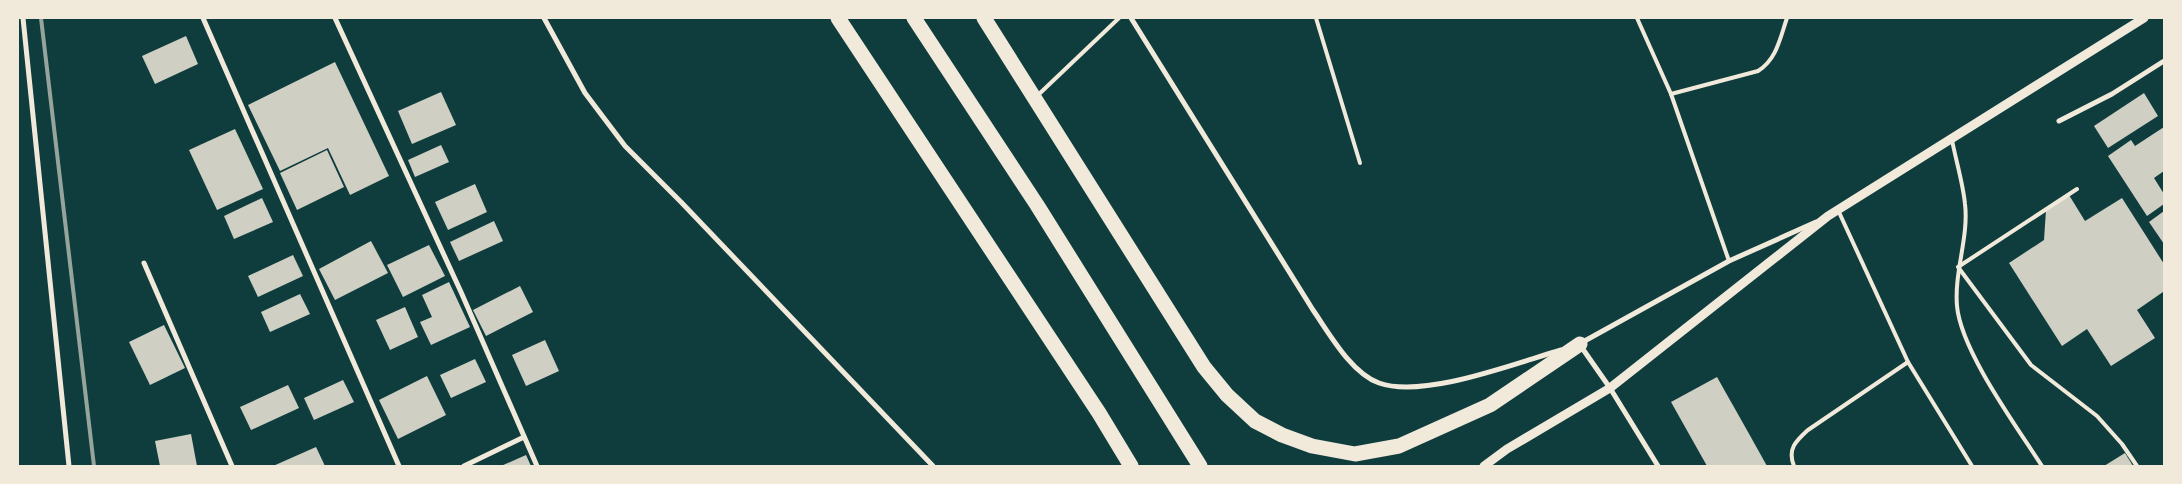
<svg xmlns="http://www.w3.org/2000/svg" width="2182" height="484" font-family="Helvetica,sans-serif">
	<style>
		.building { fill: #cfcfc3 }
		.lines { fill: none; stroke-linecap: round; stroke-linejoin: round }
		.service { stroke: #f1e9da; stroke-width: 4 }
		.minor { stroke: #f1e9da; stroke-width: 5 }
		.tertiary { stroke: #f1e9da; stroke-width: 9 }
		.motorway { stroke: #f1e9da; stroke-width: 15 }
		.rail { stroke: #97a49c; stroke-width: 4 }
	</style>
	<rect width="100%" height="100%" fill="#0f3d3e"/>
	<!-- building -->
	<g class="building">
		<path d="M186 36 198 64 155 84 142 56Z"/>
		<path d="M335 62 389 176 350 195 328 148 280 171 248 105Z"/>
		<path d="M441 92 456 125 412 144 398 111Z"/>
		<path d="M2144 93 2158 116 2108 148 2094 126Z"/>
		<path d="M2164 127V171L2154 178 2164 194V204L2147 216 2108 156 2131 140 2135 146Z"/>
		<path d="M235 129 263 189 217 210 189 150Z"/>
		<path d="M441 145 449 162 415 177 408 160Z"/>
		<path d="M327 150 344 187 297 210 280 173Z"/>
		<path d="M475 184 487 212 448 230 435 202Z"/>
		<path d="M2069 195 2085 221 2122 198 2164 264V295L2163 292 2137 310 2155 338 2111 366 2087 329 2062 346 2009 263 2044 240 2046 210Z"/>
		<path d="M262 198 273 222 234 239 224 216Z"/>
		<path d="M2164 211V244L2149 222Z"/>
		<path d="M494 221 503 241 459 261 450 242Z"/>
		<path d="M371 241 388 273 335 300 319 269Z"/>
		<path d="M429 245 445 276 403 297 387 265Z"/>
		<path d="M293 255 303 276 258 297 248 276Z"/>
		<path d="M449 282 470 327 431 345 420 322 432 317 422 295Z"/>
		<path d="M520 286 533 312 486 336 473 310Z"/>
		<path d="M300 294 310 314 270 332 261 312Z"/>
		<path d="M405 307 418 337 390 350 376 320Z"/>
		<path d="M164 325 185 368 150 385 129 342Z"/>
		<path d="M545 340 559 371 526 386 512 355Z"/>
		<path d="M475 359 486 382 451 398 440 375Z"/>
		<path d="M427 376 446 415 398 439 379 400Z"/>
		<path d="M1717 377 1748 432 1767 466H1707L1671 402Z"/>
		<path d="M343 380 354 402 314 420 304 398Z"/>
		<path d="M288 385 299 408 251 430 240 407Z"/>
		<path d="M191 434 197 466H160L155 441Z"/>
		<path d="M316 447 325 466H273Z"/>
		<path d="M2125 453 2133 466H2104Z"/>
		<path d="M526 455 531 466H501Z"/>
	</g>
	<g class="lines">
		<!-- service -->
		<g class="service">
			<path d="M1316 18 1360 163"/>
			<path d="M1637 18 1671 94 1729 261"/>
			<path d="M1671 94 1758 71C1777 59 1780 38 1787 18"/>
			<path d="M1037 96 1119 18"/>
			<path d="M1952 140C1956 161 1963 183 1965 204 1969 237 1954 272 1957 306 1961 351 2017 427 2042 466"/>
			<path d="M2077 189 1958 267 2031 365 2097 416 2122 444 2137 466"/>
			<path d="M1838 210 1908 362 1972 466"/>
			<path d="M1794 466C1787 449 1796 441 1808 430L1908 362"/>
		</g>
		<!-- minor -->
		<g class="minor">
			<path d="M23 18 69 466"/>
			<path d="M203 18 399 466"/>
			<path d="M335 18 461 292 537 466"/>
			<path d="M544 18 585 93 625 146 681 202 933 466"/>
			<path d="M1131 18 1313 310C1329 333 1351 373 1379 383 1424 399 1516 363 1561 350"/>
			<path d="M2059 121 2112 94 2164 61"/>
			<path d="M144 263 232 466"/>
			<path d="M1581 343 1729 261 1816 222"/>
			<path d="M1580 345 1610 388 1658 466"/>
			<path d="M464 466 524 437"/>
		</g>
		<!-- tertiary -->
		<path class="tertiary" d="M1484 466 1507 449 1610 388 1828 216 2144 18"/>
		<!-- motorway -->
		<g class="motorway">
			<path d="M838 18 1099 413 1131 466"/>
			<path d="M914 18 1037 205 1200 466"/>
			<path d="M984 18 1204 367 1227 395 1255 421 1282 435 1312 446 1355 454 1399 446 1490 405 1580 344"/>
		</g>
		<!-- rail -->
		<path class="rail" d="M41 18 94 466"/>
	</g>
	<!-- border -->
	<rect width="2182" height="484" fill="none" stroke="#f1e9da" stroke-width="38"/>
</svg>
